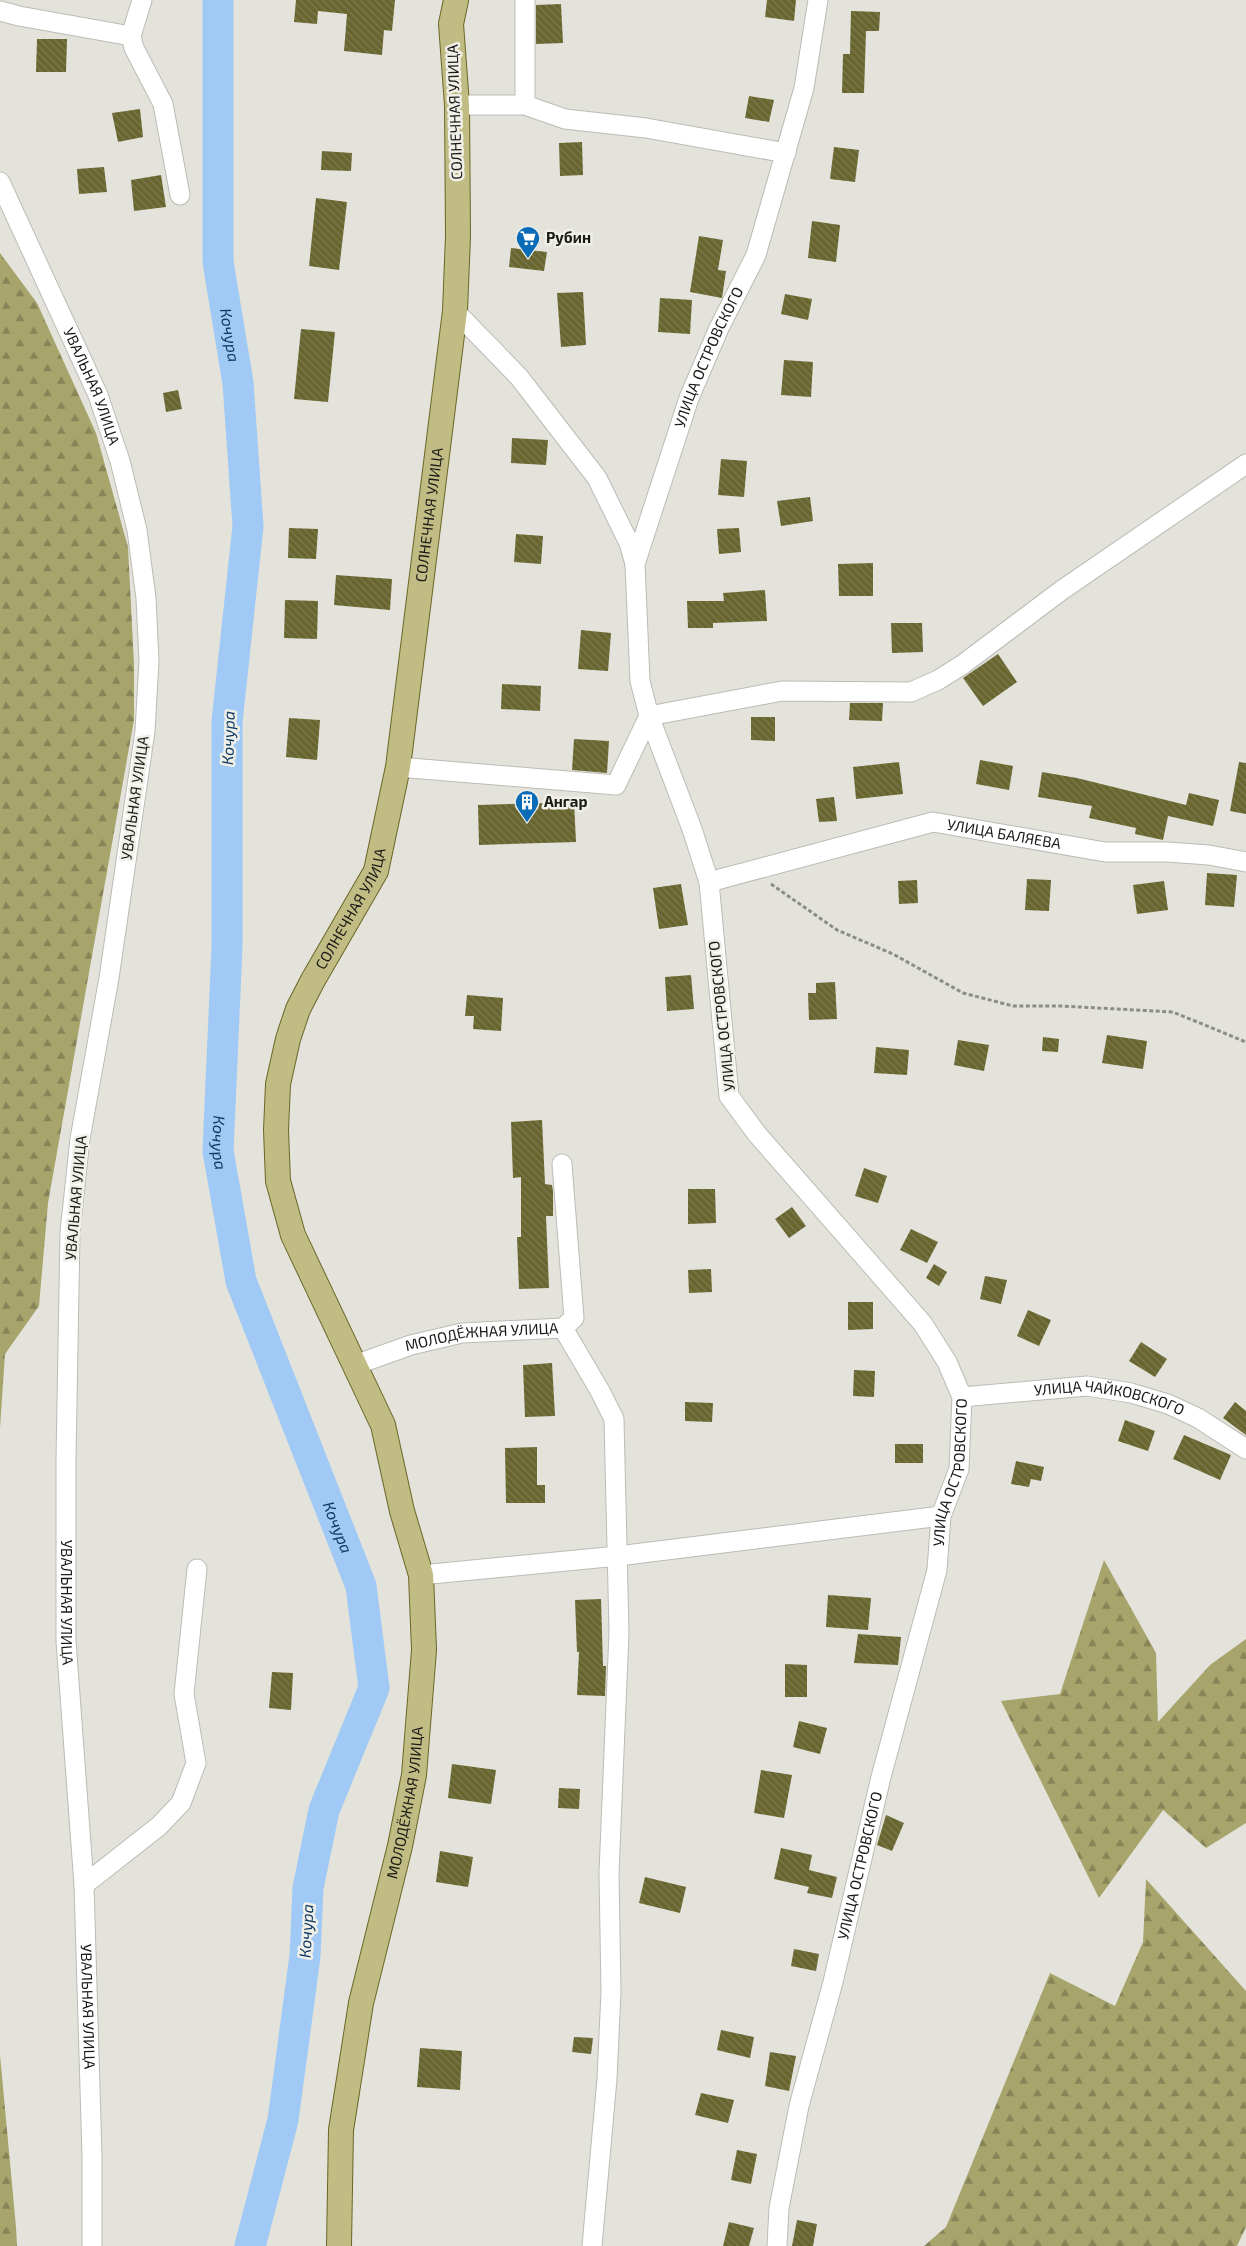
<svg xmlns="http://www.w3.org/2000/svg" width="1246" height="2246" font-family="'Exo 2',sans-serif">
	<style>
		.forest { fill: url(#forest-firs) }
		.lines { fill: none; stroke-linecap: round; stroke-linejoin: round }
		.river { stroke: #a0c9f5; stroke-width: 31 }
		.building { fill: url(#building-back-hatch) }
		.minor-casing { stroke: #bcbcb5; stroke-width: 21 }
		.major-casing { stroke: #6b6627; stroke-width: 26 }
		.path { stroke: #8d8d87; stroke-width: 3; stroke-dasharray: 4 2.5; stroke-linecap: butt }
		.minor { stroke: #fff; stroke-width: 19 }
		.major { stroke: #c0bc83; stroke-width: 24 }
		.labels { text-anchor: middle; stroke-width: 5; stroke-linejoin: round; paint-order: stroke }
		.street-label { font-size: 15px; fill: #1a1a17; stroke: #f0f0e9 }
		.poi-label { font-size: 15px; font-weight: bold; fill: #1a1a17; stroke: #f0f0e9; text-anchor: start }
		.water-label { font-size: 16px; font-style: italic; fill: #0f3b63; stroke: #f0f0e9 }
	</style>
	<defs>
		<pattern id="forest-firs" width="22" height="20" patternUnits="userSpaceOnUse" patternTransform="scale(1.25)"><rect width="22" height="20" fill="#a7a46c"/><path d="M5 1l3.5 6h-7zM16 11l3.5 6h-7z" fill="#878558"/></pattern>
		<pattern id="building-back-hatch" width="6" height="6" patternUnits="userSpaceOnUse" patternTransform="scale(1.25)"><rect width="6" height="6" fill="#68652e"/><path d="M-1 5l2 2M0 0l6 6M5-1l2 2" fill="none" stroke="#7c7a51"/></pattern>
	</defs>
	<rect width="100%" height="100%" fill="#e3e3db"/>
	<!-- forest -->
	<g class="forest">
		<path d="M0 253 37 303 96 433 128 547 134 664V720L48 1203 39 1306 5 1354 0 1428Z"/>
		<path d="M1104 1560 1156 1653 1158 1722 1210 1665 1246 1639V1823L1206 1848 1163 1810 1099 1898 1001 1701 1060 1694Z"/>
		<path d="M1146 1879 1246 1991V2227L1237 2246H924L946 2227 1050 1973 1115 2006 1143 1942Z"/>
		<path d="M0 2055 16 2227 17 2246H0Z"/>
	</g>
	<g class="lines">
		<!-- river -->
		<path class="river" id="s1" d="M218 0V262L238 383 248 526 227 722V947L218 1151 241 1281 361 1586 374 1688 324 1810 308 1888 305 1956 283 2120 250 2246"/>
	</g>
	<!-- building -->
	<g class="building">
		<path d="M296 0H395L392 31 384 30 382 55 344 51 347 14 318 11 317 24 294 22Z"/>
		<path d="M767 0H796L794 21 765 17Z"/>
		<path d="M561 4 563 43 536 44V5Z"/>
		<path d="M851 11 880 12 879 31H866L864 93H842L843 54H850Z"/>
		<path d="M37 39H67L66 72H36Z"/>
		<path d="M749 96 774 100 769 122 745 118Z"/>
		<path d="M140 109 143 137 118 142 112 113Z"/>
		<path d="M582 142 583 175 560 176 559 143Z"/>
		<path d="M834 147 859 150 855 182 830 179Z"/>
		<path d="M322 151 352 153 351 171 321 170Z"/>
		<path d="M104 167 107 192 79 194 77 169Z"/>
		<path d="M161 175 166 207 134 211 131 180Z"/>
		<path d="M316 198 347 202 339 270 309 266Z"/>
		<path d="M812 221 840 225 836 262 808 258Z"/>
		<path d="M699 236 723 240 718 270 726 271 722 298 690 292Z"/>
		<path d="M511 248 547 252 544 271 509 267Z"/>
		<path d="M583 292 586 345 561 347 557 293Z"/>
		<path d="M785 294 812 299 808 320 781 314Z"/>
		<path d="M660 298 692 300 690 334 658 332Z"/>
		<path d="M301 329 335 332 328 402 294 399Z"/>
		<path d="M784 360 813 362 811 397 781 395Z"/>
		<path d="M178 390 182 409 166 412 163 393Z"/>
		<path d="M512 438 548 440 546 465 511 463Z"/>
		<path d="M721 459 747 461 744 497 718 495Z"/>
		<path d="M810 497 813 521 781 526 777 501Z"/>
		<path d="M289 528 318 529 316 559 288 558Z"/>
		<path d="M739 528 741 552 719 554 717 529Z"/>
		<path d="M516 534 543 536 541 564 514 562Z"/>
		<path d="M873 563V596H839L838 564Z"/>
		<path d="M336 575 392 579 390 610 334 605Z"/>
		<path d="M765 590 767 621 713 623V628H688L687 601H724L723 593Z"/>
		<path d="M285 600 318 601 317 639 284 638Z"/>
		<path d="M891 623H922L923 652 892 653Z"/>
		<path d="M581 630 611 633 608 671 578 669Z"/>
		<path d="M998 654 1017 682 983 706 963 678Z"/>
		<path d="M502 684 541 686 540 711 501 709Z"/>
		<path d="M850 703H883L882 721 849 720Z"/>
		<path d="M751 717H775V741L751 740Z"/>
		<path d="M289 718 320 720 317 760 286 757Z"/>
		<path d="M574 739 609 741 607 773 572 770Z"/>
		<path d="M980 760 1013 766 1009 790 976 784Z"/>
		<path d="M899 762 903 794 856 799 853 767Z"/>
		<path d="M1239 762 1246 763V814L1230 811Z"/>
		<path d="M1042 772 1077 778 1186 805 1189 793 1219 800 1213 826 1168 816 1163 840 1135 834 1136 828 1089 818 1092 806 1038 797Z"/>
		<path d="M834 797 837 821 819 822 816 799Z"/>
		<path d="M574 802 576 842 479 845 478 805Z"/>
		<path d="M1207 873 1237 875 1234 907 1205 905Z"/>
		<path d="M1027 879 1051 880 1049 911 1025 910Z"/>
		<path d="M917 880 918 903 899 904 898 881Z"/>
		<path d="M1164 881 1168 910 1137 914 1133 885Z"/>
		<path d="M681 884 688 925 659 929 653 888Z"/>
		<path d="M691 975 694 1009 667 1011 665 977Z"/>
		<path d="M835 982 837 1019 809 1020 808 993H816V983Z"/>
		<path d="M467 995 503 998 501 1031 473 1029 474 1016H465Z"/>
		<path d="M1107 1035 1147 1041 1143 1069 1102 1063Z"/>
		<path d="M1043 1037 1059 1039 1058 1052 1042 1051Z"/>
		<path d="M958 1040 989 1045 984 1071 954 1065Z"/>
		<path d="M876 1047 909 1050 907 1075 874 1073Z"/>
		<path d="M542 1120 545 1184 552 1185 553 1191V1216H546L549 1288 519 1289 517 1237H521V1177L513 1178 511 1122Z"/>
		<path d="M864 1168 887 1176 878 1203 855 1196Z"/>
		<path d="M688 1189H715L716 1223 688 1224Z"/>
		<path d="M792 1207 806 1226 789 1238 775 1219Z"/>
		<path d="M911 1229 938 1242 927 1263 900 1250Z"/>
		<path d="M934 1264 947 1272 939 1286 926 1278Z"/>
		<path d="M711 1269 712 1292 689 1293 688 1270Z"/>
		<path d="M985 1276 1007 1280 1001 1304 980 1299Z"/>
		<path d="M848 1302H873V1329L848 1330Z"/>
		<path d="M1028 1310 1051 1320 1039 1346 1017 1336Z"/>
		<path d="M1141 1342 1167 1359 1155 1377 1129 1361Z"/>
		<path d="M552 1363 555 1416 525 1417 523 1365Z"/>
		<path d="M854 1370 875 1371 874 1397 853 1396Z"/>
		<path d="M685 1402 713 1403 712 1422 685 1421Z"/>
		<path d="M1235 1402 1246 1411V1435L1223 1418Z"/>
		<path d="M1125 1420 1155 1431 1148 1451 1118 1441Z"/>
		<path d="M1184 1435 1231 1455 1220 1480 1173 1459Z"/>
		<rect x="895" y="1444" width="28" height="19"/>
		<path d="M537 1447V1485H545V1503H506L505 1448Z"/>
		<path d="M1016 1461 1044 1467 1041 1481 1031 1479 1029 1487 1011 1484Z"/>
		<path d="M828 1595 871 1598 868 1630 826 1627Z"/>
		<path d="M601 1599 603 1666H606L605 1696 577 1695 579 1652H577L575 1600Z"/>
		<path d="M858 1634 901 1637 898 1665 854 1663Z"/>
		<path d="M785 1664 807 1665V1697H785Z"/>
		<path d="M272 1672 293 1673 291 1710 269 1708Z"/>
		<path d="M799 1721 827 1728 820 1754 793 1747Z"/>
		<path d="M452 1764 496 1770 491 1804 448 1798Z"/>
		<path d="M761 1770 792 1775 784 1818 754 1813Z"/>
		<path d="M559 1788 580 1789 579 1809 558 1808Z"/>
		<path d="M886 1815 904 1823 892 1851 877 1845Z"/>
		<path d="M781 1848 812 1855 809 1870 837 1877 832 1898 807 1893 809 1887 774 1879Z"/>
		<path d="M440 1851 473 1857 468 1887 436 1882Z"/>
		<path d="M645 1877 686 1887 680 1913 639 1903Z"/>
		<path d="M794 1949 819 1954 816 1971 791 1966Z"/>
		<path d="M721 2030 754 2037 750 2058 717 2050Z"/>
		<path d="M574 2037 593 2038 591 2054 572 2052Z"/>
		<path d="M420 2048 462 2051 460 2090 417 2087Z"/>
		<path d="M770 2052 796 2056 789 2091 765 2086Z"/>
		<path d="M701 2093 734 2100 728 2123 695 2115Z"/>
		<path d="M737 2150 757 2154 751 2184 731 2180Z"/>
		<path d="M797 2220 817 2224 813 2246H792Z"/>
		<path d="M729 2222 754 2228 749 2246H723Z"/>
	</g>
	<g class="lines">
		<!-- minor casing -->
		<g class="minor-casing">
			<g id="minor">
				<path d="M142 0 131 36 134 48 163 104 180 195"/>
				<path d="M525 2V105"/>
				<path d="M0 11 19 16 131 36"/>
				<path d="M457 105H525L565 119 646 128 786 153"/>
				<path id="s2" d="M0 182 98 395 120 461 137 530 146 598 149 661 145 731 109 978 80 1139 70 1232 66 1459V1641L84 1885 92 2156V2246"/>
				<path d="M455 311 519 377 597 478 629 543 635 564"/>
				<path d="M398 767 616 785 649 716 782 691 911 692 938 680 962 665 1062 590 1246 464"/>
				<path id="s3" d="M709 882 933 822 1105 852H1167L1209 855 1246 862"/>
				<path d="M563 1328 600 1391 614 1419 619 1632 609 1873 611 1992 607 2079 592 2246"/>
				<path id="s4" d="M355 1365 411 1345 462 1333 563 1328 574 1318 562 1164"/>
				<path id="s5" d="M962 1397 1087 1386 1131 1393 1168 1404 1198 1418 1246 1449"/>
				<path d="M421 1575 618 1556 941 1516"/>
				<path d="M84 1885 159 1826 181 1803 196 1763 184 1694 197 1569"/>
				<path id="s6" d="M777 2246 779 2208 799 2106 833 1982 881 1777 937 1570 941 1516 959 1469 962 1397 947 1362 923 1324 757 1134 729 1096 709 882 692 829 649 716 640 681 635 564 689 398 719 328 756 255 804 88 818 0"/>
			</g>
		</g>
		<!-- major casing -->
		<g class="major-casing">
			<g id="major">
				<path id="s7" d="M339 2246 341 2130 361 2003 400 1846 414 1775 424 1650 421 1575 402 1511 383 1425 293 1235 278 1181 276 1130 278 1084 288 1039 298 1009 313 980 376 871 398 767 455 311 458 236 457 105 451 24 456 0"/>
			</g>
		</g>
		<!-- path -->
		<path class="path" d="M771 884 837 930 893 954 963 993 1013 1006H1061L1173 1012 1246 1042"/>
		<!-- minor -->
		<use href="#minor" class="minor"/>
		<!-- major -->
		<use href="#major" class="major"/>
	</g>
	<!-- icons -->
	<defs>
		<g id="supermarket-pin" transform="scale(1.25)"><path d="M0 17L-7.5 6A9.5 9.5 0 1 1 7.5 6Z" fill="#0a6bb7" stroke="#f0f0e9"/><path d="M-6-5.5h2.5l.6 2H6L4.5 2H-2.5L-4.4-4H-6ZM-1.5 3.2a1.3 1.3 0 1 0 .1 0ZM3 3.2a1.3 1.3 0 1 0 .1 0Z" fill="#fff"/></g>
		<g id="building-pin" transform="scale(1.25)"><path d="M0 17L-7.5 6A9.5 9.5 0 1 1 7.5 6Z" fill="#0a6bb7" stroke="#f0f0e9"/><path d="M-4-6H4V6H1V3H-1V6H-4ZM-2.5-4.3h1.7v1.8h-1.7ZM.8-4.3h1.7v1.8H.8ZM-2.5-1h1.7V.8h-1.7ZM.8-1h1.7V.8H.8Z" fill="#fff"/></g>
	</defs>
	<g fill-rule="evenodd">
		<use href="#supermarket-pin" x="528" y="238"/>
		<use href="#building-pin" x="527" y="802"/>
	</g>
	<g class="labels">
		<!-- street labels -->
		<g class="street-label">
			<text transform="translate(455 112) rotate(-92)" y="5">СОЛНЕЧНАЯ УЛИЦА</text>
			<text dy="5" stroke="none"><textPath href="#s6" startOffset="2019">УЛИЦА ОСТРОВСКОГО</textPath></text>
			<text dy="5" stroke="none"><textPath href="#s2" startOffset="224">УВАЛЬНАЯ УЛИЦА</textPath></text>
			<text dy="5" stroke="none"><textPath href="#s7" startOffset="1794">СОЛНЕЧНАЯ УЛИЦА</textPath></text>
			<text transform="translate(135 798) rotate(-82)" y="5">УВАЛЬНАЯ УЛИЦА</text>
			<text dy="5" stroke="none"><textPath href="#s3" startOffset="304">УЛИЦА БАЛЯЕВА</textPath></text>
			<text dy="5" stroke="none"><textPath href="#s7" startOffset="1389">СОЛНЕЧНАЯ УЛИЦА</textPath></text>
			<text transform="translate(722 1016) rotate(-96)" y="5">УЛИЦА ОСТРОВСКОГО</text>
			<text transform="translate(76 1198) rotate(-85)" y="5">УВАЛЬНАЯ УЛИЦА</text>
			<text dy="5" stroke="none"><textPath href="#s4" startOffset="131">МОЛОДЁЖНАЯ УЛИЦА</textPath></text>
			<text dy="5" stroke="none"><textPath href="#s5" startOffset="149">УЛИЦА ЧАЙКОВСКОГО</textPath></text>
			<text dy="5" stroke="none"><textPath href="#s6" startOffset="795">УЛИЦА ОСТРОВСКОГО</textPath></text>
			<text dy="5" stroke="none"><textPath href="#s2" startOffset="1454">УВАЛЬНАЯ УЛИЦА</textPath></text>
			<text dy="5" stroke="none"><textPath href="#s7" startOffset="450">МОЛОДЁЖНАЯ УЛИЦА</textPath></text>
			<text dy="5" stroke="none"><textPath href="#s6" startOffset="390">УЛИЦА ОСТРОВСКОГО</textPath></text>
			<text dy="5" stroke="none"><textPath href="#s2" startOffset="1859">УВАЛЬНАЯ УЛИЦА</textPath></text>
		</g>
		<!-- poi labels -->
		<g class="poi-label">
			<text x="546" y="243">Рубин</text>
			<text x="544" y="807">Ангар</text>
		</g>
		<!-- water labels -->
		<g class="water-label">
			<text dy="6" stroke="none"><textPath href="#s1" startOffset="336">Кочура</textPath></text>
			<text transform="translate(228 738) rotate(-88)" y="6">Кочура</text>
			<text dy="6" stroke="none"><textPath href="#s1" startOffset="1146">Кочура</textPath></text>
			<text dy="6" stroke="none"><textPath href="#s1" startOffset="1551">Кочура</textPath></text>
			<text transform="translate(306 1931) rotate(-87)" y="6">Кочура</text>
		</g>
	</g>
</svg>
